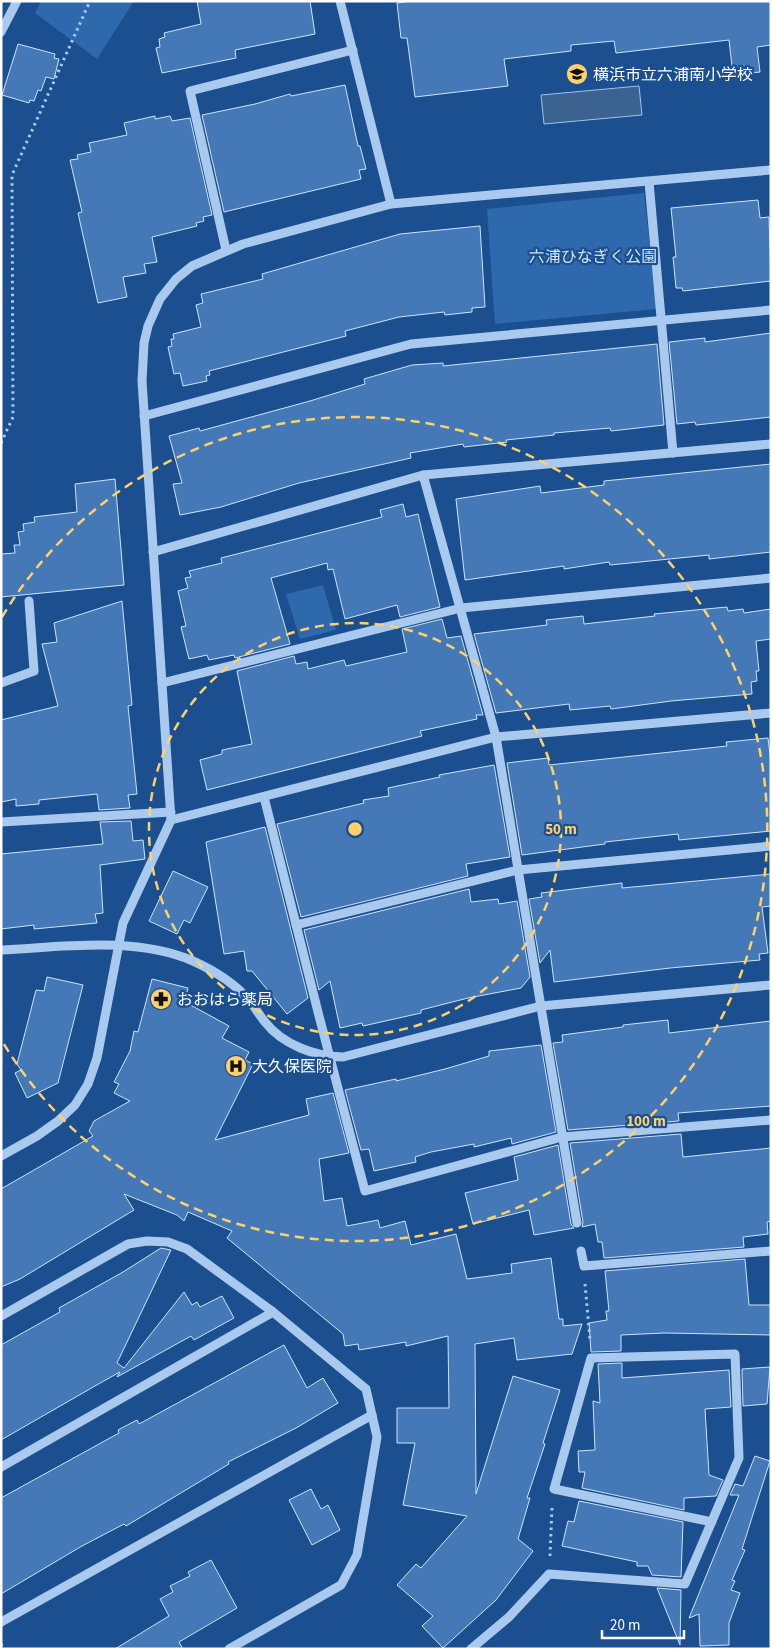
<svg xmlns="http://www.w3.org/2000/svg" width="772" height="1650" font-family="'Source Sans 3','Noto Sans JP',sans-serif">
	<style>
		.green { fill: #2e69ad }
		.water { fill: #3c6290; stroke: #9cc4f0 }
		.building { fill: #4478b7; stroke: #cfe3fa }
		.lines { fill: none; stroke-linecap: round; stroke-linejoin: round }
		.path { stroke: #a9c9ee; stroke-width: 3; stroke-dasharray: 2.5 4; stroke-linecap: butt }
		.minor { stroke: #a9c9ee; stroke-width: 9 }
		.ring { fill: none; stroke: #ffd166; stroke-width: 2.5; stroke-dasharray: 9 6 }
		.labels { text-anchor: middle; stroke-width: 4.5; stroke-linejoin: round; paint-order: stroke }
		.poi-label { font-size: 16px; fill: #fff; stroke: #1b4f8f; text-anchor: start }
		.park-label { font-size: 16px; fill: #cfe3fa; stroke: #1b4f8f }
		.centre { fill: #ffd166; stroke: #1b4f8f; stroke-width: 2.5 }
		.ring-label { font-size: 15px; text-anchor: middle; font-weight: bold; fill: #ffd166; stroke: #1b4f8f; stroke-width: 4.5; stroke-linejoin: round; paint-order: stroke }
	</style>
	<rect width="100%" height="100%" fill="#1b4f8f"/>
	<!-- green -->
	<g class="green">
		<path d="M41 1H134L97 59 35 13Z"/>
		<path d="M644 193 657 309 495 324 487 209Z"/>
		<path d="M323 585 336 630 300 639 286 594Z"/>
	</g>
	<!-- water -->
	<path class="water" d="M639 86 642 115 544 124 541 95Z"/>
	<!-- building -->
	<g class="building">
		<path d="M197 1H310L315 34 235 50 236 58 162 73 156 48 160 47 159 39 165 37 164 33 201 24Z"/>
		<path d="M411 1H771V45L757 47 760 72 733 75 729 40 616 53 614 41 571 45V51L504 59 508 86 415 97 407 38H401L397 3Z"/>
		<path d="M18 44 55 54 54 58 59 59 54 79 46 77 41 91 38 90 34 101 30 100 29 103 2 95Z"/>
		<path d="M345 85 358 146H360L366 169 359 170 361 179 224 212 202 115 255 104 290 94 291 96Z"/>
		<path d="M155 116V119L170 116 172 121 190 118 212 215 203 217 204 221 196 223 197 226 152 237 157 262 144 264 146 273 123 277 127 297 98 303 78 213 82 212 70 160 78 159 77 155 91 152 89 143 127 135 124 123Z"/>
		<path d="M758 200 760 218 769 217 771 281 683 291 682 288H676L673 257H676L671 208Z"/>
		<path d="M480 226 485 307 472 308V312L445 315 444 312 399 317 345 331 346 336 209 371 210 375 206 376 207 381 183 386 180 373 174 374 168 347 172 346 171 339H174L173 334 201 327 196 305 203 303 201 294 263 279 262 274 400 234Z"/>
		<path d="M771 333V417L696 425 695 422 677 424 669 342 705 338V342Z"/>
		<path d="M657 344 664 425 611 431 610 428 554 433V435L506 440 507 442 464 447 463 444 410 453 411 458 299 483 221 507 180 515 173 484 182 483 169 436 199 428 200 431 310 401 365 384 364 379 412 365 443 363V366Z"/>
		<path d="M771 464V552L709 559V555L610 565 609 562 564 569V566L465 580 456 499 540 486 541 493 604 485V481Z"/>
		<path d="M115 479 124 585 1 597V554L15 553 14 545H20L18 532 24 531 23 524 35 522 34 517 77 512 75 484Z"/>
		<path d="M403 504 406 517 418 514 440 607 400 617 397 605 345 619 333 569 328 570 327 563 271 578 290 644 235 658 234 655 209 660 207 655 189 659 181 627 186 626 178 591 188 588 185 578 191 577 189 571 222 563 221 558 382 517 380 510Z"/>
		<path d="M122 601 132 705 128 706 137 794 128 795 130 808 99 810 97 794 39 800V804L16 806V799L1 802V720L58 706 42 644 57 642 54 623Z"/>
		<path d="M727 607 728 611 743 609 744 613 771 609V639L756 641 759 671H756L757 681 751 682 752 694 671 701 611 709 610 706 570 710 569 704 496 713 474 634 547 625 546 620 583 616 584 624 655 616 654 614Z"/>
		<path d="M442 619 447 638 461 636 483 715H476L477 719 420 731 422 736 207 790 200 760 222 754V750L252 744 237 671 294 656 296 664 307 662 308 669 344 660 346 666 407 652 402 629Z"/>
		<path d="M768 738 771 763V831L679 840 678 834 605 842V844L522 855 507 763 548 758 549 765 727 746 726 742Z"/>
		<path d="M494 765 510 857 466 864 468 876 301 917 277 824 364 803 363 800 389 796 388 788 440 777 439 775Z"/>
		<path d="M131 821 133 841 143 840 145 859 100 865 103 913 95 914 97 923 34 929V925L1 929V854L103 844 100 822Z"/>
		<path d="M265 827 308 998 287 1014 252 971H247L244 951 224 954 206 842Z"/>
		<path d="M173 871 208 887 190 923 184 920 177 934 149 921Z"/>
		<path d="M771 874V906L762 907 768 953 759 954 760 960 670 968 554 982 550 950 540 963 529 899 542 897 541 893 622 883V888Z"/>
		<path d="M469 889 471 902 498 899 499 904 517 901 530 977 521 988 468 998 421 1010V1013L363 1026 362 1023 340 1028 330 981 319 990 304 930Z"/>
		<path d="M47 977 83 985 58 1083 27 1098 15 1073 21 1070 17 1064 36 990 44 991Z"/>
		<path d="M152 979 188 988 185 1002 229 1026 222 1038 249 1052 245 1060 253 1064 215 1140 309 1115 306 1099 333 1093 349 1153 319 1159 324 1201 342 1198 347 1226 378 1220 380 1228 405 1221 411 1245 456 1234 467 1279 512 1273 511 1264 551 1258 559 1319H563V1326L582 1324 572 1354 517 1360 514 1338 475 1344 476 1494 513 1376 560 1390 543 1443 545 1444 527 1498H530L518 1539 533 1551 496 1600 443 1648 422 1626 433 1616 397 1585 416 1564 421 1568 467 1516 403 1505 415 1443H397V1408H449L448 1336 406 1346V1342L359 1350 358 1344 345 1346 343 1334 227 1238 232 1231 188 1212 184 1221 177 1215 124 1194 134 1210 20 1279 1 1287V1189L93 1136 89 1131 94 1121 130 1101 114 1093 119 1084 114 1082 130 1051 134 1031 138 1032Z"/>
		<path d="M668 1020 669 1033 771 1021V1106L678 1113 679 1121 568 1130 553 1043 563 1042 562 1035 623 1027V1025Z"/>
		<path d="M541 1045 556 1132 512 1144 511 1138 474 1147V1144L431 1152 415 1157 416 1162 374 1171 369 1149 361 1150 345 1090 396 1079V1081L445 1069 489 1056V1051Z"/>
		<path d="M681 1134 683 1157 771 1148V1221L767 1222 768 1234 743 1237 744 1247 604 1258 602 1242H598L595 1224 582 1227 583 1222 570 1143Z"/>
		<path d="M558 1145 571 1224 574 1228 534 1235 529 1210 473 1224 465 1193 518 1180 514 1157Z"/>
		<path d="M161 1248 171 1250 117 1363 124 1368 184 1292 192 1305 197 1302 200 1307 222 1296 234 1318 194 1340 191 1336 117 1377 120 1372 102 1382 1 1440V1345L60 1312 59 1308 123 1272Z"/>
		<path d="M745 1259 749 1305H771V1335L664 1333 621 1335V1351L591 1352 589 1323 607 1320 606 1311H609L605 1271Z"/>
		<path d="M284 1345 307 1388 323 1378 338 1403 296 1428 228 1462 229 1464 126 1526 124 1524 82 1546 1 1594V1498L119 1433 118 1430 137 1420 139 1424Z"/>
		<path d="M622 1363V1378L729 1370 731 1407 705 1409 709 1475 723 1480 716 1496 684 1498V1510L582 1488 585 1472H579L578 1451 595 1450 593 1401 600 1403 598 1364Z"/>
		<path d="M770 1367 767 1404 743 1406 742 1369Z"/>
		<path d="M755 1456 770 1461 742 1549 745 1550 732 1580 735 1581 731 1590 740 1593 729 1623V1645L700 1646 699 1614 689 1618 739 1495H730L735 1484 743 1486Z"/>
		<path d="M311 1489 321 1509 328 1505 340 1530 312 1545 289 1500Z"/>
		<path d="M579 1501 683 1522 681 1577 652 1575 648 1566H637V1562L562 1546 568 1521 574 1522Z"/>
		<path d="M211 1560 237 1608 179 1642 183 1649H115L169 1616 160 1599 173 1592 170 1586 190 1576 188 1572Z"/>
		<path d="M657 1588 681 1590 680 1645Z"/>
	</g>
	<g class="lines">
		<!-- path -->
		<g class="path">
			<path d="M1 443 13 417 12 175 90 1"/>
			<path d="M585 1284 590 1340"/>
			<path d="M550 1556 552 1507"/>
			<path d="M1 1644 4 1649"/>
		</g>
		<!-- minor -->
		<g class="minor">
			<path d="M340 1 391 204"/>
			<path d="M1 32 17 1"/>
			<path d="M649 182 673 453"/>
			<path d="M226 250 190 91 353 50"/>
			<path d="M144 416 411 344 771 310"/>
			<path d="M423 475 496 737 577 1223"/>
			<path d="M153 552 423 475 771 444"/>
			<path d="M1 683 34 671 29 601"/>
			<path d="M162 683 461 608 771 578"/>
			<path d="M264 797 319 1016 365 1191 562 1137 771 1120"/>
			<path d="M171 820 496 737 771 713"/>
			<path d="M1 822 171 812"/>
			<path d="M296 925 518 870 771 846"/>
			<path d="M1 950C64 947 134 936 193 961 213 970 235 984 249 1000 255 1007 259 1015 265 1022 282 1044 315 1057 343 1057L541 1006 771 985"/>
			<path d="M1 1156 37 1136 58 1121 75 1105 88 1084 97 1058 123 923 171 820 142 381 144 343 148 326 160 299 176 279 192 266 243 244 391 204 771 170"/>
			<path d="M581 1251 584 1266 771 1251"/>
			<path d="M1 1316 128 1244 147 1241 168 1242 187 1249 273 1312 366 1389 377 1437 357 1555 341 1585 229 1649"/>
			<path d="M1 1467 273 1312"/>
			<path d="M1 1622 372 1415"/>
			<path d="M471 1649 509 1617 549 1574 685 1584 739 1458 735 1354 591 1358 554 1489 712 1522"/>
		</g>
	</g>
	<!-- distance rings -->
	<g class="ring">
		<circle cx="355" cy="829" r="206"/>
		<path d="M2 617A412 412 0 1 1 2 1041"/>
	</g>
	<!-- icons -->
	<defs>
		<g id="school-disc" transform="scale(1.125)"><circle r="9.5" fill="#ffd166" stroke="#1b4f8f"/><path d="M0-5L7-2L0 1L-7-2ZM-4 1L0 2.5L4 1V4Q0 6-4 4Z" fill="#111"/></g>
		<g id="pharmacy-disc" transform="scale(1.125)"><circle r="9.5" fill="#ffd166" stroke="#1b4f8f"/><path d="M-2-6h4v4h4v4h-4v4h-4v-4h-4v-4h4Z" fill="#111"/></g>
		<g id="hospital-disc" transform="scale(1.125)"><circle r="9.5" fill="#ffd166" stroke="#1b4f8f"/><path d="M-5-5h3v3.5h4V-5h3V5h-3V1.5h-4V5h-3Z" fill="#111"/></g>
	</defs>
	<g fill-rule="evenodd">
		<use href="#school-disc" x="577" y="74"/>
		<use href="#pharmacy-disc" x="161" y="999"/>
		<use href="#hospital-disc" x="236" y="1066"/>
	</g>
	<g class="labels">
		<!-- poi labels -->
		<g class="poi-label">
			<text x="593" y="80">横浜市立六浦南小学校</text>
			<text x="177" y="1005">おおはら薬局</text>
			<text x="252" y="1072">大久保医院</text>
		</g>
		<!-- park labels -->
		<g class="park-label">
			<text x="593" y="262">六浦ひなぎく公園</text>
		</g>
	</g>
	<circle cx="355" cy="829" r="8" class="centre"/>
	<g class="ring-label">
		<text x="561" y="834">50 m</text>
		<text x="646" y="1126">100 m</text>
	</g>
	<!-- border -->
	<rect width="772" height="1650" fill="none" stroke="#ffffff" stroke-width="5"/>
	<!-- scale -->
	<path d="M602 1630v8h82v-8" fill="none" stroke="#ffffff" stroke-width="2.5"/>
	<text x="610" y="1630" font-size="15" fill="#ffffff" stroke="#1b4f8f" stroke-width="4" paint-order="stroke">20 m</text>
</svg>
